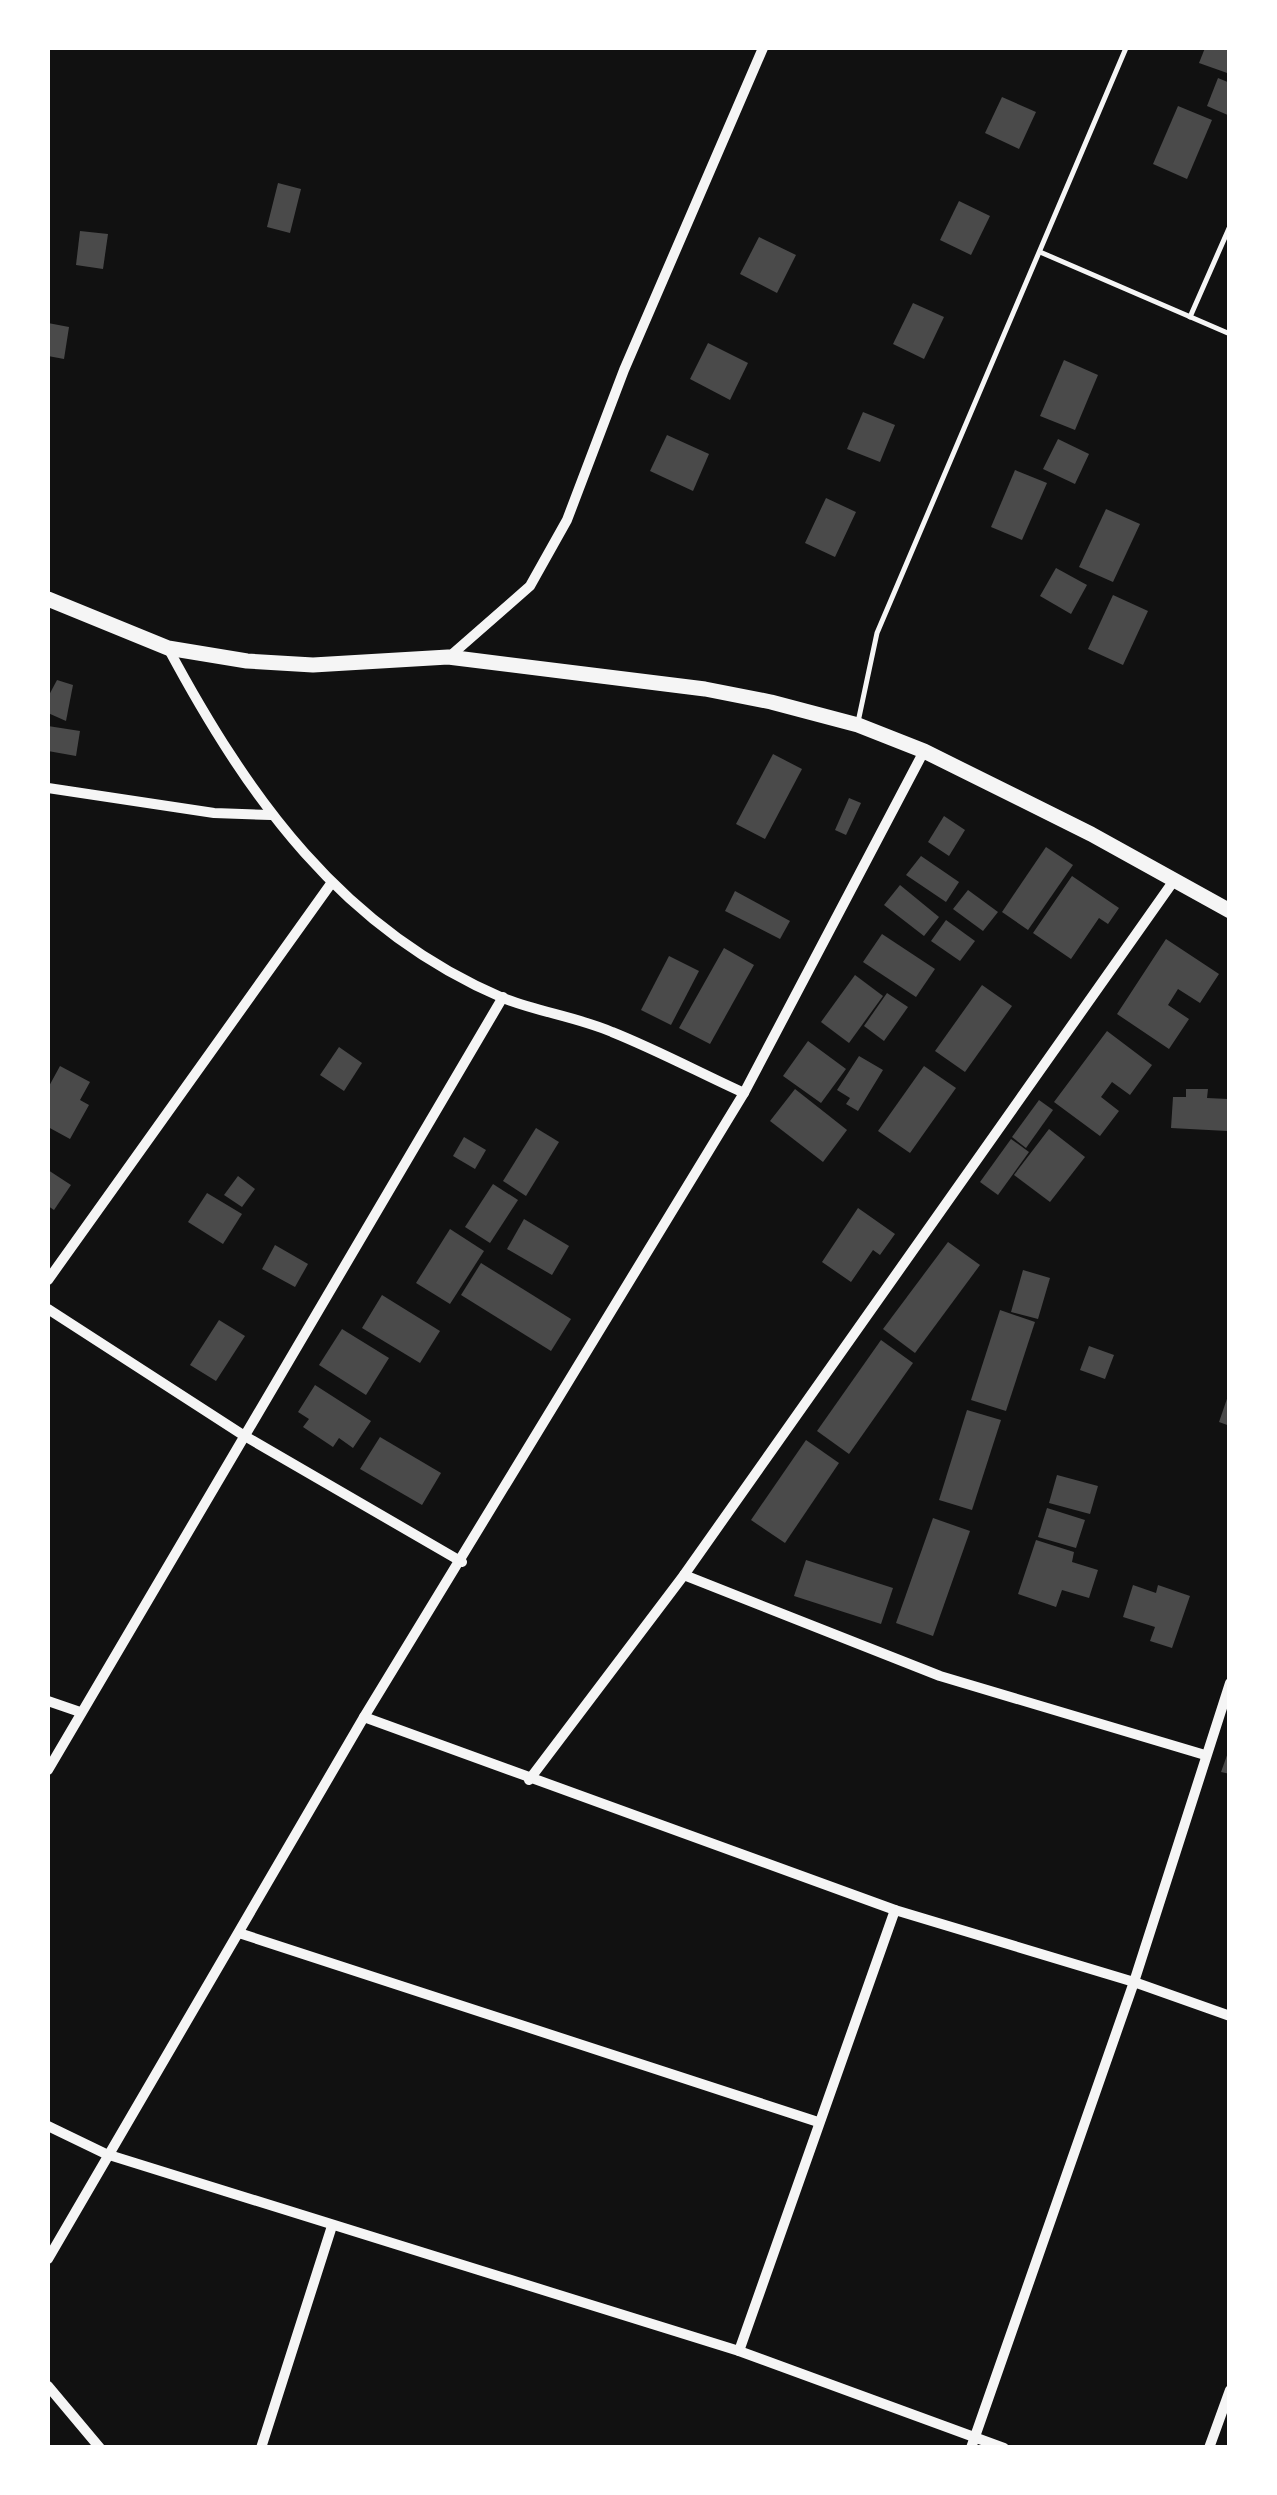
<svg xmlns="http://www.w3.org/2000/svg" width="1277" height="2495" font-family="'Asap Condensed',sans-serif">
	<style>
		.building { fill: #4a4a4a }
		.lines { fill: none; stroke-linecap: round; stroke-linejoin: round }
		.service { stroke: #f5f5f5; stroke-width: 5 }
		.minor { stroke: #f5f5f5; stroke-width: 10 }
		.secondary { stroke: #f5f5f5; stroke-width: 15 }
	</style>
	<rect width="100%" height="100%" fill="#111"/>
	<!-- building -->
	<g class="building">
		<path d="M1205 48H1230V74L1199 63Z"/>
		<path d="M1218 78 1230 83V116L1207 106Z"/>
		<path d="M1002 97 1036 112 1019 149 985 133Z"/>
		<path d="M1178 106 1212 120 1187 179 1153 164Z"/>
		<path d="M278 183 301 189 290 233 267 227Z"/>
		<path d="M959 201 990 216 971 255 940 240Z"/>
		<path d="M80 231 108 234 103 269 76 265Z"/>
		<path d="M759 237 796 255 777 293 740 274Z"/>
		<path d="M913 303 944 317 924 359 893 344Z"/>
		<path d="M48 323 69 327 64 359 48 356Z"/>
		<path d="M708 343 748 363 730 400 690 379Z"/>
		<path d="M1064 360 1098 375 1075 430 1040 416Z"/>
		<path d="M863 412 895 425 880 462 847 449Z"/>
		<path d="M667 435 709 454 693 491 650 471Z"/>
		<path d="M1058 439 1089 454 1075 484 1043 469Z"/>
		<path d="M1015 470 1047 483 1022 540 991 527Z"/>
		<path d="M826 498 856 512 835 557 805 543Z"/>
		<path d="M1106 509 1140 524 1113 582 1079 567Z"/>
		<path d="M1056 568 1087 585 1071 614 1040 596Z"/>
		<path d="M1113 595 1148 611 1123 665 1088 649Z"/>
		<path d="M57 680 73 685 66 721 48 713V697Z"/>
		<path d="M48 726 80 731 76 756 48 751Z"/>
		<path d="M773 754 802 769 765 839 736 824Z"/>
		<path d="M849 798 861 803 846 835 835 830Z"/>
		<path d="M944 816 965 830 949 856 928 842Z"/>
		<path d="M1046 847 1073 865 1028 930 1002 912Z"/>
		<path d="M921 856 959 882 946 902 906 875Z"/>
		<path d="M1072 876 1119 908 1108 924 1099 918 1071 959 1033 933Z"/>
		<path d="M900 885 939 917 924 936 884 905Z"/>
		<path d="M968 890 998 912 983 931 953 909Z"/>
		<path d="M735 891 790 921 780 939 725 911Z"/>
		<path d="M946 920 975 941 960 961 931 941Z"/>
		<path d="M882 934 935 969 916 997 863 962Z"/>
		<path d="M1166 939 1219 974 1200 1003 1178 989 1168 1005 1189 1019 1169 1049 1117 1014Z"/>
		<path d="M724 948 754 965 710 1044 679 1028Z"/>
		<path d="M669 956 699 971 671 1025 641 1010Z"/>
		<path d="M855 975 883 996 849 1043 821 1022Z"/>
		<path d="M982 985 1012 1006 965 1072 935 1051Z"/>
		<path d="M887 993 908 1007 884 1041 864 1026Z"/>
		<path d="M1107 1031 1152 1065 1130 1095 1112 1082 1101 1097 1119 1111 1100 1136 1054 1102Z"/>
		<path d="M808 1041 846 1069 821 1103 783 1076Z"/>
		<path d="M339 1047 362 1063 344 1091 320 1075Z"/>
		<path d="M859 1056 883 1070 858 1111 846 1104 850 1098 837 1090Z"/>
		<path d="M60 1066 90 1082 80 1100 89 1105 70 1139 48 1127V1088Z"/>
		<path d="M924 1066 956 1088 910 1153 878 1131Z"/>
		<path d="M795 1089 847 1130 823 1162 770 1121Z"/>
		<path d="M1186 1089H1208L1207 1098 1228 1099 1227 1131 1171 1128 1173 1097H1186Z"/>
		<path d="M1039 1100 1053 1110 1026 1148 1012 1137Z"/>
		<path d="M536 1128 559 1142 526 1196 503 1181Z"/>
		<path d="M1049 1129 1085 1157 1050 1202 1014 1175Z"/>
		<path d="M464 1137 486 1150 475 1169 453 1156Z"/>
		<path d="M1011 1139 1029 1152 998 1195 980 1182Z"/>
		<path d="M48 1170 71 1185 54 1210 48 1206Z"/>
		<path d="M238 1176 255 1189 242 1207 224 1195Z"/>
		<path d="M493 1184 518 1200 490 1243 465 1227Z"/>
		<path d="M207 1193 242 1214 223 1244 188 1222Z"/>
		<path d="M858 1208 895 1234 880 1255 873 1250 851 1282 822 1262Z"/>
		<path d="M524 1219 569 1246 552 1275 507 1249Z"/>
		<path d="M450 1229 484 1251 450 1304 416 1283Z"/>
		<path d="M948 1242 980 1265 915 1353 883 1329Z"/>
		<path d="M275 1245 308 1264 295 1287 262 1269Z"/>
		<path d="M481 1263 571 1319 551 1351 461 1295Z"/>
		<path d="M1023 1270 1050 1278 1038 1319 1011 1312Z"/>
		<path d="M382 1295 440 1331 420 1363 362 1328Z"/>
		<path d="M1000 1310 1035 1322 1006 1411 971 1400Z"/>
		<path d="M219 1320 245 1336 216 1381 190 1365Z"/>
		<path d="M342 1329 389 1358 366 1395 319 1365Z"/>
		<path d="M881 1340 913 1363 849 1454 817 1431Z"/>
		<path d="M1089 1346 1114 1355 1105 1379 1080 1370Z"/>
		<path d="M315 1385 371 1421 353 1448 339 1438 333 1447 303 1427 309 1419 298 1412Z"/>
		<path d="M1229 1393H1230V1426L1219 1422Z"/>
		<path d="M967 1410 1001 1420 972 1510 939 1500Z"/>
		<path d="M380 1437 441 1473 422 1505 360 1469Z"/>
		<path d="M806 1440 839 1463 785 1543 751 1520Z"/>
		<path d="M1057 1475 1098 1486 1090 1514 1049 1503Z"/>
		<path d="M1047 1508 1085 1520 1076 1548 1038 1537Z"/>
		<path d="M933 1518 970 1531 933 1636 896 1623Z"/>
		<path d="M1036 1540 1074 1552 1072 1562 1098 1570 1089 1598 1062 1590 1056 1607 1018 1594Z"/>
		<path d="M806 1560 893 1588 881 1624 794 1596Z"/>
		<path d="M1133 1585 1156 1593 1158 1585 1190 1596 1172 1648 1150 1641 1155 1627 1123 1617Z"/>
		<path d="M1230 1747V1774L1221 1772Z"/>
	</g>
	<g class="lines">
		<!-- service -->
		<g class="service">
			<path d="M1040 252 1230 334"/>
			<path d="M1190 317 1230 226"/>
			<path d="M858 722 877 633 1126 48"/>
		</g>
		<!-- minor -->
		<g class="minor">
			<path d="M168 648C248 797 341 929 503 998 538 1012 577 1017 612 1032 657 1050 700 1073 744 1093"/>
			<path d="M449 657 530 586 567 520 624 370 763 48"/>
			<path d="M48 788 214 813 271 815"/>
			<path d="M48 1280 330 885"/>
			<path d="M48 1309 243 1435 462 1562"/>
			<path d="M684 1575 940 1676 1205 1755"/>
			<path d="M48 1701 80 1712"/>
			<path d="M364 1717 895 1910 1134 1982 1230 2016"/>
			<path d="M48 1770 503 997"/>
			<path d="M529 1780 684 1575 1175 879"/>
			<path d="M239 1933 818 2122"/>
			<path d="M48 2126 106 2154 739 2351 1004 2448"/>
			<path d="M48 2259 364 1717 744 1093 924 751"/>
			<path d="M739 2351 895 1910"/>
			<path d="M48 2386 100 2448"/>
			<path d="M261 2448 332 2226"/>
			<path d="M971 2448 1134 1982 1230 1683"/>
			<path d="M1209 2448 1230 2390"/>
		</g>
		<!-- secondary -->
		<path class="secondary" d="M48 599 168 648 247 661 313 665 448 657 705 689 771 702 858 725 924 751 1091 834 1230 911"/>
	</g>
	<!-- border -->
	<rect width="1277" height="2495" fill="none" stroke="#ffffff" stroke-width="100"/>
</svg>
